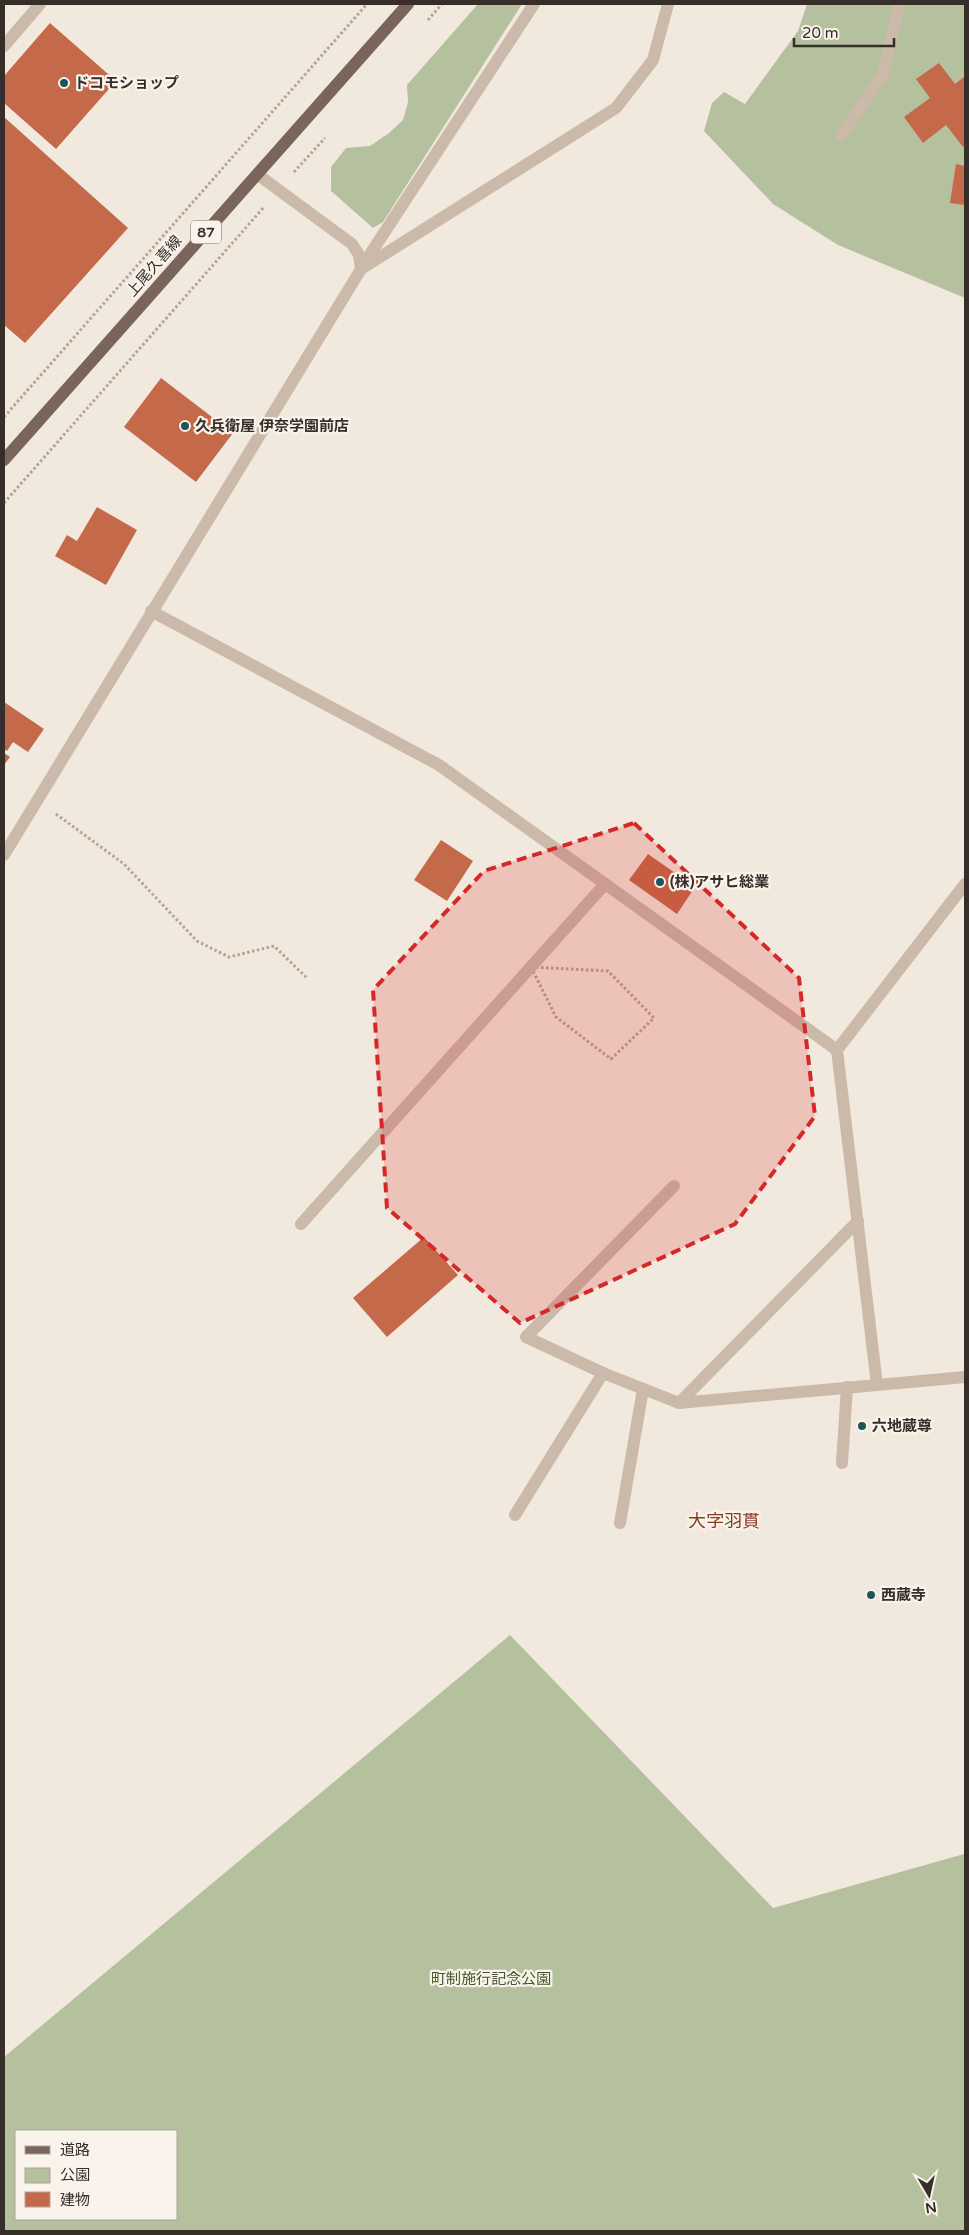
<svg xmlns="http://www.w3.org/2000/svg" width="969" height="2235" font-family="'Varela Round','Noto Sans JP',sans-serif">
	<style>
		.green { fill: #b5c19e; fill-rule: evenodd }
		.building { fill: #c4694a }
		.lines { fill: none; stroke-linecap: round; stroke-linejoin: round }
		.path { stroke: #b6a394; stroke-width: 3; stroke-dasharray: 2.5 2.5; stroke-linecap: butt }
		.minor { stroke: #cbb9aa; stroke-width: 12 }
		.major { stroke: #7a655b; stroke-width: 12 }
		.marked { fill: #d62828; fill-opacity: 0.2; stroke: #d62828; stroke-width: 4; stroke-dasharray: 10 6; stroke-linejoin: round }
		.poi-dot { fill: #1f5559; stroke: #faf3eb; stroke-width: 2 }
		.labels { text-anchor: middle; stroke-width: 4.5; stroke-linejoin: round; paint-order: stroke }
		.shield { fill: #faf3eb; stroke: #726963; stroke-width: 1 }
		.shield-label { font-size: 14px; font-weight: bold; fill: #382e29 }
		.poi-label { font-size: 15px; font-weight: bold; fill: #382e29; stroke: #faf3eb; text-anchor: start }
		.street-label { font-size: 15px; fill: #382e29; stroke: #faf3eb }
		.park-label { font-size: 15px; fill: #47562d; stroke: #faf3eb }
		.quarter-label { font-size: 18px; fill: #863c23; stroke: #faf3eb }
	</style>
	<rect width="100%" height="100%" fill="#f2e9de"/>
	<!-- green -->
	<g class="green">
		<path d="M478 4H522L383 222 373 228 331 191V167L346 148 370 146 389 133 403 120 408 102 407 85Z"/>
		<path d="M807 4H965V298L838 245 773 204 704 131 712 103 724 92 745 104 798 31Z"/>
		<path d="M510 1635 773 1908 964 1854 965 2231H4V2057ZM16 2131H176V2219H16Z"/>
	</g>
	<!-- building -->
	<g class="building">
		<path d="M50 23 116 81 56 149 4 103V76Z"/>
		<path d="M939 63 955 84 965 76V145L963 147 946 125 923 143 904 117 930 98 916 79Z"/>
		<path d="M4 117 128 228 25 343 4 325Z"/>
		<path d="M956 164 965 166V205L950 203Z"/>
		<path d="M161 378 233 433 196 482 124 427Z"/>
		<path d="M97 507 137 530 106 585 55 556 67 535 77 541Z"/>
		<path d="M4 702 44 729 28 752 13 742 7 751 4 749Z"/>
		<path d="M4 753 10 757 4 765Z"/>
		<path d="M441 840 473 861 447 901 414 880Z"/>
		<path d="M648 854 695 887 677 914 629 880Z"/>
		<path d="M424 1237 458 1275 387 1337 353 1298Z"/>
	</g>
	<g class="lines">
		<!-- path -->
		<g class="path">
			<path d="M428 20 442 4"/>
			<path d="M294 172 325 138"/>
			<path d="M4 417 367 4"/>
			<path d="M4 503 264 207"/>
			<path d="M56 814 124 864 197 941 229 957 274 946 307 978"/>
			<path d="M531 967 608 971 654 1018 611 1059 556 1017Z"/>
		</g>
		<!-- minor -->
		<g class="minor">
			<path d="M4 46 40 4"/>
			<path d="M841 135 883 75 899 4"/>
			<path d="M363 265 534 4"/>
			<path d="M361 269 616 108 653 60 668 4"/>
			<path d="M151 611 439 765 837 1050"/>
			<path d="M4 855 361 269 359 255 352 244 257 174"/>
			<path d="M674 1186 526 1337 603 1373 679 1403 965 1377"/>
			<path d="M301 1224 605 884"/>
			<path d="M877 1385 837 1050 965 884"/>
			<path d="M679 1403 858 1221"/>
			<path d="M842 1463 847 1387"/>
			<path d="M515 1515 603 1373"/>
			<path d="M620 1523 643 1389"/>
		</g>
		<!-- major -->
		<path class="major" d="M4 460 408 4"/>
	</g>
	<!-- marked area -->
	<path class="marked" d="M634 823 799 978 815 1116 735 1224 520 1323 387 1208 373 990 484 871Z"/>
	<!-- markers -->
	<g class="poi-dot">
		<circle cx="64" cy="83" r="5"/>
		<circle cx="185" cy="426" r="5"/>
		<circle cx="660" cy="882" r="5"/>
		<circle cx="862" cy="1426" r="5"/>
		<circle cx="871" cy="1595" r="5"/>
	</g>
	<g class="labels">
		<!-- shield labels -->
		<rect class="shield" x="191" y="220.5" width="30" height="23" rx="4"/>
		<g class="shield-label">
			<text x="206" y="237">87</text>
		</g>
		<!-- poi labels -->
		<g class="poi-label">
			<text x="74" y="88">ドコモショップ</text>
			<text x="195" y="431">久兵衛屋 伊奈学園前店</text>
			<text x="670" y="887">(株)アサヒ総業</text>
			<text x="872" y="1431">六地蔵尊</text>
			<text x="881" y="1600">西蔵寺</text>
		</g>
		<!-- street labels -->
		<g class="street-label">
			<text transform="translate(154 266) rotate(-49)" y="5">上尾久喜線</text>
		</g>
		<!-- park labels -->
		<g class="park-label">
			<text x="491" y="1984">町制施行記念公園</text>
		</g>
		<!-- quarter labels -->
		<g class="quarter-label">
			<text x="724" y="1527">大字羽貫</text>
		</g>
	</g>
	<!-- border -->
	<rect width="969" height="2235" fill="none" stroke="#382e29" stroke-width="10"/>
	<!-- legend -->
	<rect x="15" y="2130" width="162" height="90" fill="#faf3eb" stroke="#aca49d"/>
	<rect x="25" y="2146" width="25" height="8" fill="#7a655b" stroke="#aca49d"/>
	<text x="60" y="2155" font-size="15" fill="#382e29">道路</text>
	<rect x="25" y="2168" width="25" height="15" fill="#b5c19e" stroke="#aca49d"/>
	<text x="60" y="2180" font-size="15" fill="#382e29">公園</text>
	<rect x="25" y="2192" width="25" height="15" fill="#c4694a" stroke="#aca49d"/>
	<text x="60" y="2205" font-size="15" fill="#382e29">建物</text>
	<!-- north arrow -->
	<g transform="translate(929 2195) rotate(171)" stroke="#faf3eb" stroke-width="4" paint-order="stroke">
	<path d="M0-4L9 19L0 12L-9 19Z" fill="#382e29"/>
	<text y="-8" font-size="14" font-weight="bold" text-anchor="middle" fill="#382e29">N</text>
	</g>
	<!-- scale -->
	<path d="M794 38v8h100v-8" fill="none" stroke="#382e29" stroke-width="2.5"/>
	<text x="802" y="38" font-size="15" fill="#382e29" stroke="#faf3eb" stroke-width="4" paint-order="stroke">20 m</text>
</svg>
